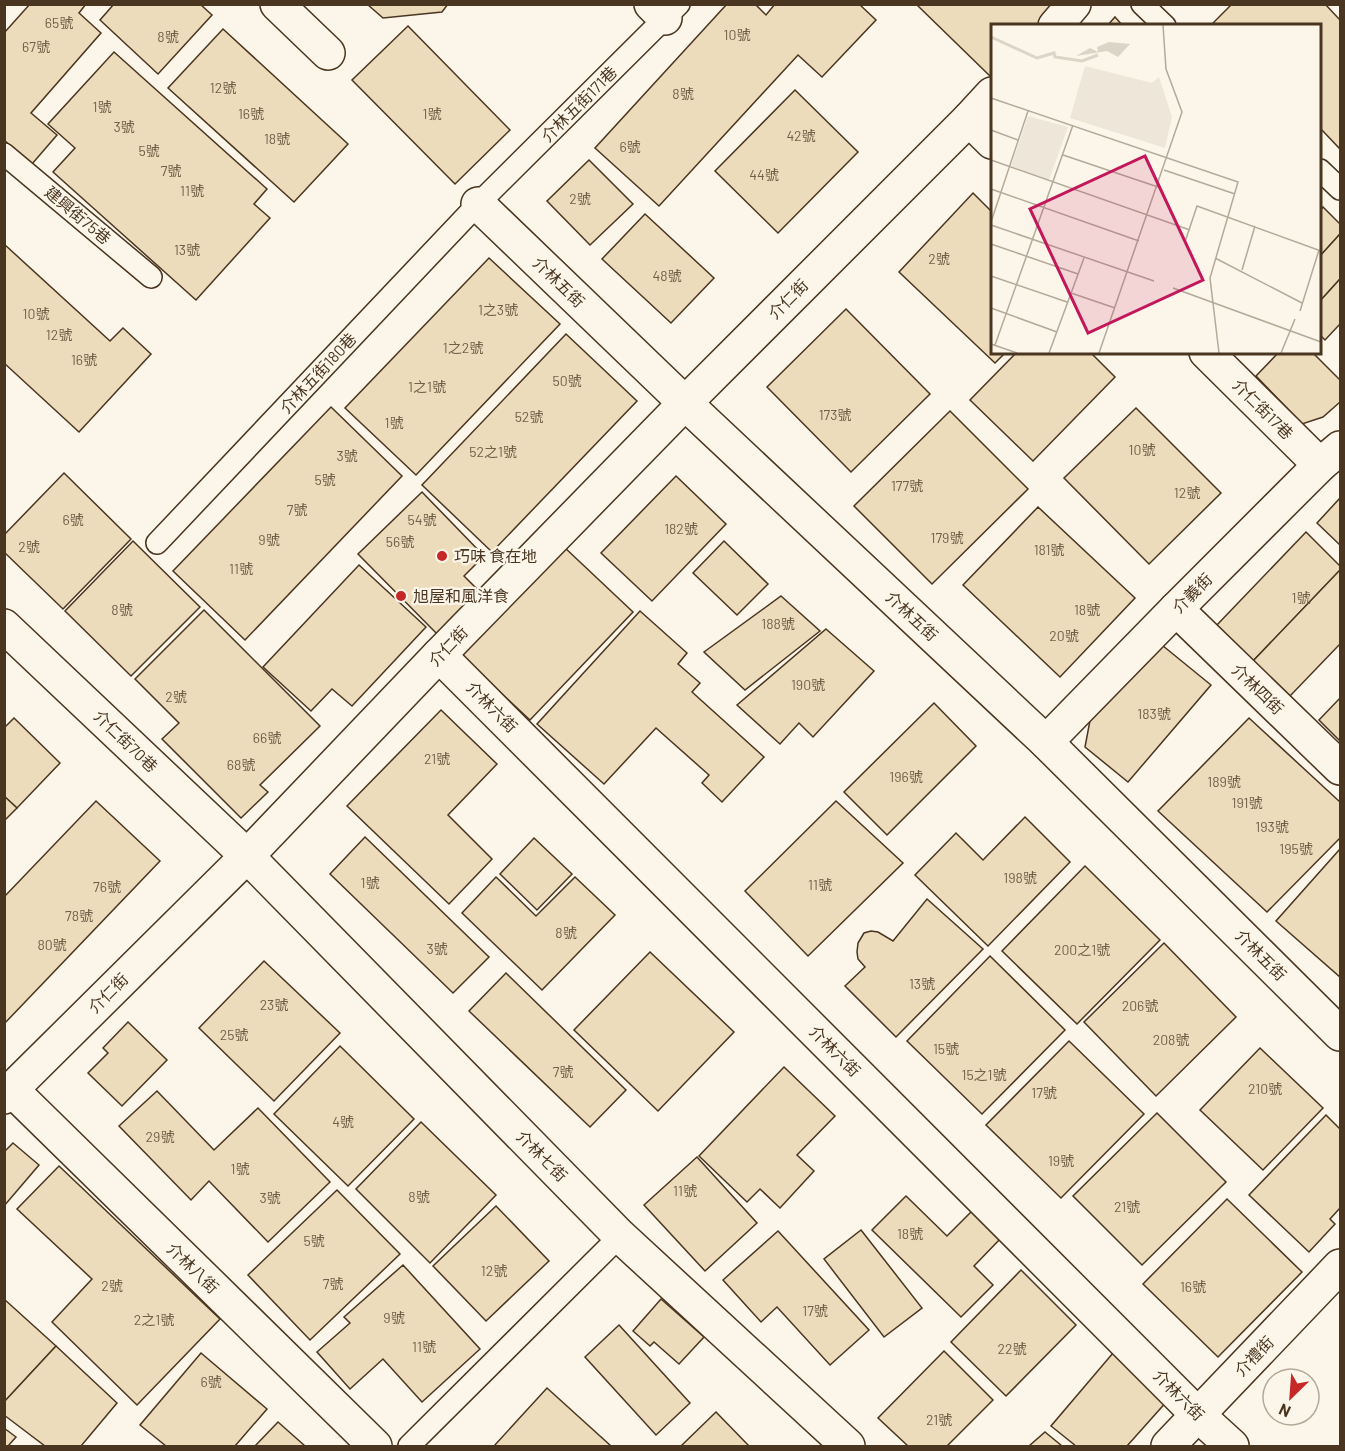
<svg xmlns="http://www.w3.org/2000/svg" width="1345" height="1451" font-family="Barlow,'Noto Sans TC',sans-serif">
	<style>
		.building { fill: #ecdcbc; stroke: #4a3520; stroke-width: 1.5 }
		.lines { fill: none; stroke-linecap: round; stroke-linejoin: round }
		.lane-casing { stroke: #4a3520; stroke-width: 24 }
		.street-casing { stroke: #4a3520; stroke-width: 36 }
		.lane { stroke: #fbf6e9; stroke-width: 21 }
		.street { stroke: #fbf6e9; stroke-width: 33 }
		.poi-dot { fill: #c62828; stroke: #fbf6e9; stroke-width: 2 }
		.labels { text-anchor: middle; stroke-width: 4.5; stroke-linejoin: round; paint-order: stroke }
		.number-label { font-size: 14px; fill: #725f47 }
		.street-label { font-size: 16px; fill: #4a3520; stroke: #fbf6e9 }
		.poi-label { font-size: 16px; fill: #4a3520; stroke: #fbf6e9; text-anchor: start }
		.inset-river { fill: none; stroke: #dcd4c6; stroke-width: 3 }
		.inset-road { fill: none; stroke: #b4a999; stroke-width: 1.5 }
		.view { fill: #c2185b; fill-opacity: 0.15; stroke: #c2185b; stroke-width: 3 }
		.inset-edge { fill: none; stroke: #4a3520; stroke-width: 3 }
	</style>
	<rect width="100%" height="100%" fill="#fbf6e9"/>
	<!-- building -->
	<g class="building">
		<path d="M30 4H86L79 13 101 33 31 113 57 135 32 164 4 140V33Z"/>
		<path d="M114 4H200L212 15 158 74 100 20Z"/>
		<path d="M367 4H448L442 12 383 18Z"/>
		<path d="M727 4H755L766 15 775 4H859L876 20 822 77 798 55 659 206 595 148Z"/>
		<path d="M916 4H1061L1040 26H992V75L991 77Z"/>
		<path d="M1232 4H1325L1340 20V149L1320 128V26H1215L1213 23Z"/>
		<path d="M1115 17 1123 26H1107Z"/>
		<path d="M408 26 510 130 455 184 352 80Z"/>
		<path d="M223 29 348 144 294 202 168 88Z"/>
		<path d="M114 52 267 189 254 204 270 218 196 300 53 172 75 148 48 124Z"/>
		<path d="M795 90 858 152 778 233 715 171Z"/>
		<path d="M589 160 633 204 590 245 547 201Z"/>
		<path d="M973 193 992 212V352H1006L995 363 899 272Z"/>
		<path d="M1323 207 1340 224V234L1320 256V211Z"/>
		<path d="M645 214 714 278 671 323 602 259Z"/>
		<path d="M1340 234V279L1320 301V256Z"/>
		<path d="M4 244 110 341 123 328 151 354 79 432 4 363Z"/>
		<path d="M489 258 560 324 416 475 345 408Z"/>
		<path d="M1340 279V324L1325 340 1320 335V301Z"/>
		<path d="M846 309 930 394 851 472 767 387Z"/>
		<path d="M566 334 637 401 492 552 422 485Z"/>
		<path d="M1017 352H1090L1115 377 1033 461 970 400Z"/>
		<path d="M1279 352H1312L1340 380V402L1323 417 1302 424 1256 376Z"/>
		<path d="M331 407 402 476 245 640 173 571Z"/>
		<path d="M1136 408 1221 493 1149 564 1064 478Z"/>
		<path d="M950 411 1028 489 932 584 854 506Z"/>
		<path d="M64 473 131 539 63 609 4 552V535Z"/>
		<path d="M676 476 726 524 652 601 601 553Z"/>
		<path d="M422 492 484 556 464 576 484 596 441 638 358 554Z"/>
		<path d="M1340 498V545L1317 523Z"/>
		<path d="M1038 507 1135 598 1060 677 963 585Z"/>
		<path d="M1306 532 1340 566V570L1253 661 1216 626Z"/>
		<path d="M133 541 200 607 131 676 65 611Z"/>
		<path d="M724 541 768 584 737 615 693 573Z"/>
		<path d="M563 546 633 612 530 720 460 655Z"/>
		<path d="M359 565 426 627 352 706 332 689 311 711 263 667Z"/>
		<path d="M1340 570V644L1290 696 1253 661Z"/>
		<path d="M781 596 820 631 745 690 704 652Z"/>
		<path d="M204 610 320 726 260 785 268 792 241 818 162 739 179 723 135 679Z"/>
		<path d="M640 611 687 653 678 664 700 683 692 692 764 757 722 802 702 783 709 775 656 728 604 784 537 724Z"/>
		<path d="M826 629 874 671 813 737 799 723 780 744 737 705Z"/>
		<path d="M1157 641 1211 685 1128 782 1085 747 1091 715Z"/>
		<path d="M1340 698V741L1319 720Z"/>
		<path d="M934 703 976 746 887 835 844 792Z"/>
		<path d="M441 710 497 764 448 815 492 859 449 904 347 806Z"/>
		<path d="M14 718 60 763 17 808 4 796V728Z"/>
		<path d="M1249 718 1340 802V838L1267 912 1158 811Z"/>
		<path d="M4 796 17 808 4 821Z"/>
		<path d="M96 801 160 861 4 1024V897Z"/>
		<path d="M836 801 903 863 808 956 745 891Z"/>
		<path d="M1025 817 1070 862 988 946 915 875 956 833 983 860Z"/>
		<path d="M365 837 489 957 453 993 330 874Z"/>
		<path d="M534 838 572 874 537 910 500 874Z"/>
		<path d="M1340 849V977L1276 921Z"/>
		<path d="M1085 866 1160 940 1077 1024 1002 951Z"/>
		<path d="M496 877 536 916 575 877 615 915 542 990 462 913Z"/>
		<path d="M927 899 983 949 896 1037 845 986 865 967 858 959 857 952 858 943 864 933 871 931 878 932 893 941Z"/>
		<path d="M1164 943 1236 1017 1156 1096 1084 1022Z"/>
		<path d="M650 952 734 1032 658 1111 574 1030Z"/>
		<path d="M990 956 1065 1030 982 1114 907 1041Z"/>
		<path d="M264 961 340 1033 274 1101 199 1028Z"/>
		<path d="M506 973 626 1090 590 1127 469 1011Z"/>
		<path d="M128 1022 167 1060 122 1106 88 1073 108 1053 103 1048Z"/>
		<path d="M1069 1041 1144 1114 1061 1198 986 1125Z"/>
		<path d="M340 1046 414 1119 348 1186 274 1114Z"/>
		<path d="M1260 1048 1323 1108 1263 1170 1200 1110Z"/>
		<path d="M784 1067 835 1116 797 1155 814 1171 780 1208 760 1189 747 1202 699 1156Z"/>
		<path d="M157 1091 214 1150 258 1108 330 1182 268 1242 209 1181 191 1200 119 1126Z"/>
		<path d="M1157 1113 1226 1182 1142 1265 1073 1196Z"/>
		<path d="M1326 1115 1340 1129V1208L1330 1219 1335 1224 1309 1252 1249 1195Z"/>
		<path d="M421 1122 496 1195 430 1263 356 1189Z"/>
		<path d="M13 1143 39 1165 4 1206V1152Z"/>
		<path d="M697 1157 757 1223 705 1271 644 1205Z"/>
		<path d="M59 1166 220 1319 137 1405 52 1322 92 1279 17 1209Z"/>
		<path d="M337 1190 400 1254 310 1340 248 1275Z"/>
		<path d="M906 1196 947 1236 972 1211 1001 1238 974 1266 993 1285 961 1317 872 1230Z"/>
		<path d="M1227 1199 1302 1272 1218 1357 1143 1284Z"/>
		<path d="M496 1206 549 1261 486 1321 433 1266Z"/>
		<path d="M861 1230 922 1308 884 1337 824 1259Z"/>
		<path d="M778 1231 869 1330 830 1365 777 1307 761 1322 723 1280Z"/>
		<path d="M403 1265 480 1349 422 1402 383 1359 350 1389 317 1352 350 1323 344 1317Z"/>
		<path d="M1021 1270 1076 1325 1006 1396 951 1342Z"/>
		<path d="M4 1299 56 1346 4 1402Z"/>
		<path d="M661 1299 704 1337 679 1364 654 1342 650 1346 633 1331Z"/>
		<path d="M619 1325 690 1403 656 1435 585 1357Z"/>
		<path d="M56 1346 117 1403 81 1446H45L4 1415V1402Z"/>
		<path d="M944 1351 993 1400 947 1446H908L878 1418Z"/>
		<path d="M201 1353 267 1409 235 1446H166L140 1425Z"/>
		<path d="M1113 1353 1168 1400 1127 1446H1076L1051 1426Z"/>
		<path d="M547 1388 611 1446H494Z"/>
		<path d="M716 1412 749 1446H681Z"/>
		<path d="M278 1422 305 1446H255Z"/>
		<path d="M4 1428 16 1437 8 1446H4Z"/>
		<path d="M1045 1432 1062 1446H1029Z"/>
	</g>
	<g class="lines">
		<!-- lane casing -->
		<g class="lane-casing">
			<g id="lane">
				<path d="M1142 4 1165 26"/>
				<path d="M4 154 151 277"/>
				<path d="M1320 170 1340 189"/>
				<path d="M157 543 478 204 679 4"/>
				<path d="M409 1446 620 1236"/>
			</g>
		</g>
		<!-- street casing -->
		<g class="street-casing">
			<g id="street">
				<path d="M277 4 328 53"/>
				<path d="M651 4 665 18"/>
				<path d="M1055 26 1074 4"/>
				<path d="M969 119 992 142"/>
				<path d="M478 204 685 403 1046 742 1340 1034"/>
				<path d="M1206 352 1320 465"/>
				<path d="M1176 609 1340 768"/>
				<path d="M4 626 247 856 620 1236 848 1446"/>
				<path d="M439 655 1198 1415 1232 1446"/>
				<path d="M1046 742 1176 609 1320 465 1340 448"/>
				<path d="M11 1089 375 1446"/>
				<path d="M4 1097 247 856 439 655 685 403 969 119 992 94"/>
				<path d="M1168 1446 1340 1266"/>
			</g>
		</g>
		<!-- lane -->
		<use href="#lane" class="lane"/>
		<!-- street -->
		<use href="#street" class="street"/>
	</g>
	<!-- markers -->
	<g class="poi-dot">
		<circle cx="442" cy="556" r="6"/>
		<circle cx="401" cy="596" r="6"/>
	</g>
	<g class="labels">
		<!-- number labels -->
		<g class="number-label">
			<text x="59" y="28">65號</text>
			<text x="737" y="40">10號</text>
			<text x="168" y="42">8號</text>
			<text x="36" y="52">67號</text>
			<text x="223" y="93">12號</text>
			<text x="683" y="99">8號</text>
			<text x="102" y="112">1號</text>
			<text x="251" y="119">16號</text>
			<text x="432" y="119">1號</text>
			<text x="124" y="132">3號</text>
			<text x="801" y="141">42號</text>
			<text x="277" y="144">18號</text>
			<text x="630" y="152">6號</text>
			<text x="149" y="156">5號</text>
			<text x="171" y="176">7號</text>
			<text x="764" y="180">44號</text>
			<text x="192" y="196">11號</text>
			<text x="580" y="204">2號</text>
			<text x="187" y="255">13號</text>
			<text x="939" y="264">2號</text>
			<text x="667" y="281">48號</text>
			<text x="498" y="315">1之3號</text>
			<text x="36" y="319">10號</text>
			<text x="59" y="340">12號</text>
			<text x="463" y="353">1之2號</text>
			<text x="84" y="365">16號</text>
			<text x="567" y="386">50號</text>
			<text x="427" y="392">1之1號</text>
			<text x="835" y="420">173號</text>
			<text x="529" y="422">52號</text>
			<text x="394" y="428">1號</text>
			<text x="1142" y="455">10號</text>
			<text x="493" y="457">52之1號</text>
			<text x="347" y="461">3號</text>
			<text x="325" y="485">5號</text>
			<text x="907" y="491">177號</text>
			<text x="1187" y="498">12號</text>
			<text x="297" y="515">7號</text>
			<text x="73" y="525">6號</text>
			<text x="422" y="525">54號</text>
			<text x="681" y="534">182號</text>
			<text x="947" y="543">179號</text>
			<text x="269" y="545">9號</text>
			<text x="400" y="547">56號</text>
			<text x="29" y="552">2號</text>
			<text x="1049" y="555">181號</text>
			<text x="241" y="574">11號</text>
			<text x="1301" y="603">1號</text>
			<text x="122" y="615">8號</text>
			<text x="1087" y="615">18號</text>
			<text x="778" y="629">188號</text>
			<text x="1064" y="641">20號</text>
			<text x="808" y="690">190號</text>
			<text x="176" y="702">2號</text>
			<text x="1154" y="719">183號</text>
			<text x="267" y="743">66號</text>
			<text x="437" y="764">21號</text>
			<text x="241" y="770">68號</text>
			<text x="906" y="782">196號</text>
			<text x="1224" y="787">189號</text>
			<text x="1247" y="808">191號</text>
			<text x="1272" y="832">193號</text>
			<text x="1296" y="854">195號</text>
			<text x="1020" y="883">198號</text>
			<text x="370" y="888">1號</text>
			<text x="820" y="890">11號</text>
			<text x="107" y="892">76號</text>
			<text x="79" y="921">78號</text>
			<text x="566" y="938">8號</text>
			<text x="52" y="950">80號</text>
			<text x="437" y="954">3號</text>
			<text x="1082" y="955">200之1號</text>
			<text x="922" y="989">13號</text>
			<text x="274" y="1010">23號</text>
			<text x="1140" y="1011">206號</text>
			<text x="234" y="1040">25號</text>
			<text x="1171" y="1045">208號</text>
			<text x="946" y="1054">15號</text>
			<text x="563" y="1077">7號</text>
			<text x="984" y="1080">15之1號</text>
			<text x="1265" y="1094">210號</text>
			<text x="1044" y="1098">17號</text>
			<text x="343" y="1127">4號</text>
			<text x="160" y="1142">29號</text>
			<text x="1061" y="1166">19號</text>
			<text x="240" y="1174">1號</text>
			<text x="685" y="1196">11號</text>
			<text x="419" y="1202">8號</text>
			<text x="270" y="1203">3號</text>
			<text x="1127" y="1212">21號</text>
			<text x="910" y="1239">18號</text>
			<text x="314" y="1246">5號</text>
			<text x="494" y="1276">12號</text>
			<text x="333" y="1289">7號</text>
			<text x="112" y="1291">2號</text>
			<text x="1193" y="1292">16號</text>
			<text x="815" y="1316">17號</text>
			<text x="394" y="1323">9號</text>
			<text x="154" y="1325">2之1號</text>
			<text x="424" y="1352">11號</text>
			<text x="1012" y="1354">22號</text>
			<text x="211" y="1387">6號</text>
			<text x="939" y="1425">21號</text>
		</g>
		<!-- street labels -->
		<g class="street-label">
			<text transform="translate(579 104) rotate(-45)" y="6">介林五街171巷</text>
			<text transform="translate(78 215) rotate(40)" y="6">建興街75巷</text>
			<text transform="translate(559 282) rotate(44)" y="6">介林五街</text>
			<text transform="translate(788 299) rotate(-45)" y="6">介仁街</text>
			<text transform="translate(318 373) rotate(-47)" y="6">介林五街180巷</text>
			<text transform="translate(1263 409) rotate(45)" y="6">介仁街17巷</text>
			<text transform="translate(1192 593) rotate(-45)" y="6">介義街</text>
			<text transform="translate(912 616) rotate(43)" y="6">介林五街</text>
			<text transform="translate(448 646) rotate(-46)" y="6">介仁街</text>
			<text transform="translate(1258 689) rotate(44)" y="6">介林四街</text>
			<text transform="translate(492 707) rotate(45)" y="6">介林六街</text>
			<text transform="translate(126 741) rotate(44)" y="6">介仁街70巷</text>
			<text transform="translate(1261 955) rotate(45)" y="6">介林五街</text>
			<text transform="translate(108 993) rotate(-45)" y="6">介仁街</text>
			<text transform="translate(835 1051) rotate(45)" y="6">介林六街</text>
			<text transform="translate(542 1156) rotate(45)" y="6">介林七街</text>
			<text transform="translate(193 1268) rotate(44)" y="6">介林八街</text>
			<text transform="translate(1254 1356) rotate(-46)" y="6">介禮街</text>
			<text transform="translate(1179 1395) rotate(45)" y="6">介林六街</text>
		</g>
		<!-- poi labels -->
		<g class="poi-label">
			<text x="454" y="562">巧味 食在地</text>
			<text x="413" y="602">旭屋和風洋食</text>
		</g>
	</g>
	<!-- overview -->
	<g transform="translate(991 24)">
		<rect width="330" height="330" fill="#fbf6e9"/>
		<path d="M94 42 161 59 168 53 181 93 174 124 79 94ZM37 92 77 103 58 156 20 142Z" fill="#ede6d9"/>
		<path d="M118 18 139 20 127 33 116 27 85 32 99 24 107 28 106 23Z" fill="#dcd4c6"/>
		<path class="inset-river" d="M0 13 46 34 63 29 64 33 91 37 107 31"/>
		<path class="inset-road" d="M0 74 247 158 219 254 228 329M0 106 27 116M72 131 167 163M0 136 199 206M173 146 244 170M0 165 148 217M0 198 37 87M0 201 163 257M194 218 206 182 330 227M0 220 87 250M224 234 311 279M251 246 264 202M0 252 76 278M182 264 330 318M80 269 124 284M0 284 66 308M309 287 328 226M0 320 26 329M4 321 82 101M58 329 93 234M108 329 191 88 175 45 172 1M290 329 304 295"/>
		<path class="view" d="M154 132 212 256 97 309 39 185Z"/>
		<rect width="330" height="330" class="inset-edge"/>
	</g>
	<!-- border -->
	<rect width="1345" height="1451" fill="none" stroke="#4a3520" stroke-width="12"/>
	<!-- north arrow -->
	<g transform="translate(1291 1397) rotate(205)"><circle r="28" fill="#fbf6e9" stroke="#b4a999" stroke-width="1.5"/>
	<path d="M0-4.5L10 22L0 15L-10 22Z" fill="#c62828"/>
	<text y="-9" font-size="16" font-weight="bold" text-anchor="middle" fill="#4a3520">N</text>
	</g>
</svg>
